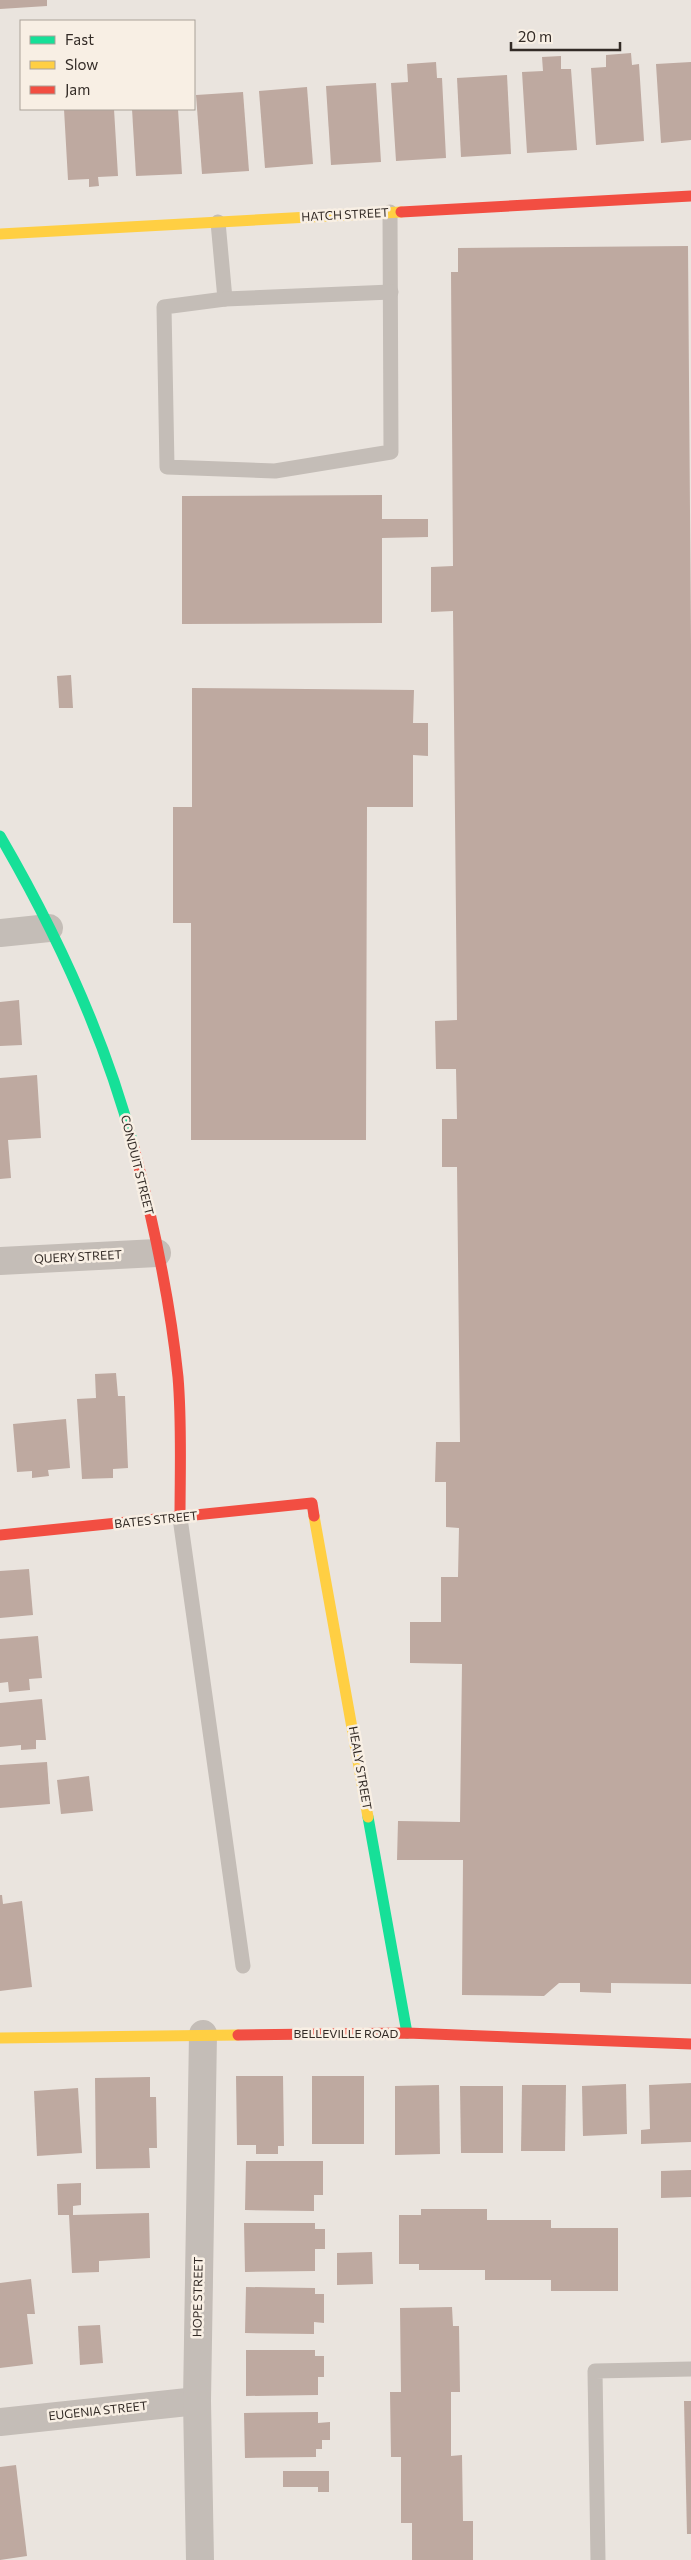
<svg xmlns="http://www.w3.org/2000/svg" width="691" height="2560" font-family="Commissioner,sans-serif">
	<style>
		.building { fill: #bea9a0 }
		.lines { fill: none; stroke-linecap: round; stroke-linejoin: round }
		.lane { stroke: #c4bdb7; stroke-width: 15 }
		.street { stroke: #c4bdb7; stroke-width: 28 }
		.fast { stroke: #16e098; stroke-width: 11 }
		.slow { stroke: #ffcf43; stroke-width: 11 }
		.jam { stroke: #f24e42; stroke-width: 11 }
		.labels { text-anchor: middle; stroke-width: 5; stroke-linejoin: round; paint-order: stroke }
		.street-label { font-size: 12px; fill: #332b26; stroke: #f8efe4 }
	</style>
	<rect width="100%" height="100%" fill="#eae4de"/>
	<!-- building -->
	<g class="building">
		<path d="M0 0H47V6L0 9Z"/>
		<path d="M631 53 632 65 639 64 644 141 596 145 591 68 606 67V55Z"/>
		<path d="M561 56V69H571L577 150 527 153 522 72 543 71 542 57Z"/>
		<path d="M436 62 437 78H442L446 158 396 161 391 83 408 82 407 64Z"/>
		<path d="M691 62V140L661 143 656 64Z"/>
		<path d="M507 75 511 154 461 157 457 78Z"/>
		<path d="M376 83 381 162 331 165 326 86Z"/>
		<path d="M307 87 313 164 265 168 259 91Z"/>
		<path d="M243 92 249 171 202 174 196 95Z"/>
		<path d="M64 109H114L118 176 98 177 99 186 89 187V179L68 180Z"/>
		<path d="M132 109H178L182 174 136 176Z"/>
		<path d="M688 246 691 644V1984L611 1983V1993L580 1992V1983H559L544 1996 462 1995 463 1860H397L398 1821 460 1822 462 1664 410 1663V1622H441V1577H458L459 1528 446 1527V1482H435L436 1442H460L457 1167H442V1119H457L456 1069H436L435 1021 457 1020 453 611 431 612V567L453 566 451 272H458V248Z"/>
		<path d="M382 495V519H428V537L382 538V623L182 624V496Z"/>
		<path d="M71 675 73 708H59L57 676Z"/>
		<path d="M192 688 414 690 413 723H428V756L413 755V807H367L366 1140H191V923H173V807H192Z"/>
		<path d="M19 1000 22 1045 0 1046V1002Z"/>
		<path d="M37 1075 41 1138 8 1140 11 1178 0 1179V1078Z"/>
		<path d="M116 1373 118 1396H125L128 1468 113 1469V1478L82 1479 77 1399 96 1398 95 1374Z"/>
		<path d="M66 1419 70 1468 48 1470 49 1476 32 1478V1471L17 1472 13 1424Z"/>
		<path d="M29 1569 33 1615 0 1618V1571Z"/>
		<path d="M38 1636 42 1678 29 1679 30 1690 9 1692 8 1682 0 1683V1639Z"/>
		<path d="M42 1699 46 1740H36V1749L21 1750V1745L0 1747V1703Z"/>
		<path d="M47 1762 50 1804 0 1808V1765Z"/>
		<path d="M89 1776 93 1811 61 1814 57 1780Z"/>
		<path d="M0 1895H2L3 1904 22 1901 32 1987 0 1991Z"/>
		<path d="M236 2076H283L284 2146H278V2154H256V2145H237Z"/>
		<rect x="312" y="2076" width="52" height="68"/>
		<path d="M150 2077V2097H156L157 2148H149L150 2168 96 2169 95 2078Z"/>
		<path d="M691 2083V2142L641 2144V2130L650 2129 649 2085Z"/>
		<path d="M626 2084 627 2134 583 2136 582 2086Z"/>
		<path d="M439 2085 440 2154 395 2155V2086Z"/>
		<path d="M522 2085H566L565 2151H521Z"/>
		<path d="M460 2086H503V2153H461Z"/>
		<path d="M78 2088 82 2153 37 2156 34 2091Z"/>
		<path d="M246 2161H323V2195H314V2211L245 2210Z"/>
		<path d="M691 2170V2197L661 2198V2171Z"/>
		<path d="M81 2183V2205L73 2206V2215L149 2213 150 2258 99 2261V2272L72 2273 69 2215H58L57 2184Z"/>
		<path d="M421 2209H487V2220H551V2228H618V2291H551V2280H485V2270H419V2264H399V2215H421Z"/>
		<path d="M244 2223H315V2229H325V2249H315V2271L245 2272Z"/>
		<path d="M372 2252 373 2284 337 2285V2253Z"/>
		<path d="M31 2279 35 2314H27L33 2364 0 2368V2283Z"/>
		<path d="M246 2287 315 2288V2294H324V2323L314 2322V2334L245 2333Z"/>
		<path d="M452 2307 453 2326H459L460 2392H451V2456L462 2455 463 2521H473V2560H412V2523H401V2457H391L390 2392H401L400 2308Z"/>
		<path d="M100 2325 103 2363 80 2365 78 2326Z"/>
		<path d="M246 2350H315V2356H324V2377H318V2395L246 2396Z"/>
		<path d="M684 2401H691V2534H687Z"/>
		<path d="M318 2412V2423L330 2422V2440H322V2449H316V2457L245 2458 244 2413Z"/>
		<path d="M16 2465 27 2556 0 2560V2467Z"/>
		<path d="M283 2471H329V2492H318V2487H283Z"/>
	</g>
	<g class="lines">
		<!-- lane -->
		<g class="lane">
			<path d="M218 222 225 299 164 307 167 467 275 471 391 452 390 212"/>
			<path d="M225 299 391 292"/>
			<path d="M180 1518 243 1966"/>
			<path d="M598 2560 595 2371 691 2369"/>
		</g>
		<!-- street -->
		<g class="street">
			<path d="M0 933 49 928"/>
			<path d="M0 1261 157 1253"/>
			<path d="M0 2422 197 2401"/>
			<path d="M200 2560 197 2401 203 2034"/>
		</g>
		<!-- fast -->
		<g class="fast">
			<path d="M0 836C57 934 104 1035 133 1144"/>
			<path d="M368 1817 407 2033"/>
		</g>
		<!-- slow -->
		<g class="slow">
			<path d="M0 234 401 212"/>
			<path d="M314 1516 368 1817"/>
			<path d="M0 2038 238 2035"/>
		</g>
		<!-- jam -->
		<g class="jam">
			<path d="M401 212 691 196"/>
			<path d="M133 1144C153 1220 170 1299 178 1377 182 1424 180 1471 180 1518"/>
			<path d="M0 1535 312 1503 314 1516"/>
			<path d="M238 2035 407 2033 691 2044"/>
		</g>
	</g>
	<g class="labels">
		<!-- street labels -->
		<g class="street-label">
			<text transform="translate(345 215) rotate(-3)" y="4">HATCH STREET</text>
			<text transform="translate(137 1165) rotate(76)" y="4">CONDUIT STREET</text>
			<text transform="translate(78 1257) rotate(-3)" y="4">QUERY STREET</text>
			<text transform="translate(156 1520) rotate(-6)" y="4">BATES STREET</text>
			<text transform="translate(360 1768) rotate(80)" y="4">HEALY STREET</text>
			<text x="346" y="2038">BELLEVILLE ROAD</text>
			<text transform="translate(198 2297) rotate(-89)" y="4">HOPE STREET</text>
			<text transform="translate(98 2411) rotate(-6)" y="4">EUGENIA STREET</text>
		</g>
	</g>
	<!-- legend -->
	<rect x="20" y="20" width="175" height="90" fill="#f8efe4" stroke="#a9a198"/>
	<rect x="30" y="36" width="25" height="8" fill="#16e098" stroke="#a9a198"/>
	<text x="65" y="45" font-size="15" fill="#332b26">Fast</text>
	<rect x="30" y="61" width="25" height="8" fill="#ffcf43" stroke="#a9a198"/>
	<text x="65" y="70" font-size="15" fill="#332b26">Slow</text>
	<rect x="30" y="86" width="25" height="8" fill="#f24e42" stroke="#a9a198"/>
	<text x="65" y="95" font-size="15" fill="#332b26">Jam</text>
	<!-- scale -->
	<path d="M511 42v8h109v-8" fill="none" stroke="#332b26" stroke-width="2.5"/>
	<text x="518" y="42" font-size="15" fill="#332b26" stroke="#f8efe4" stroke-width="4" paint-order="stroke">20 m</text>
</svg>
